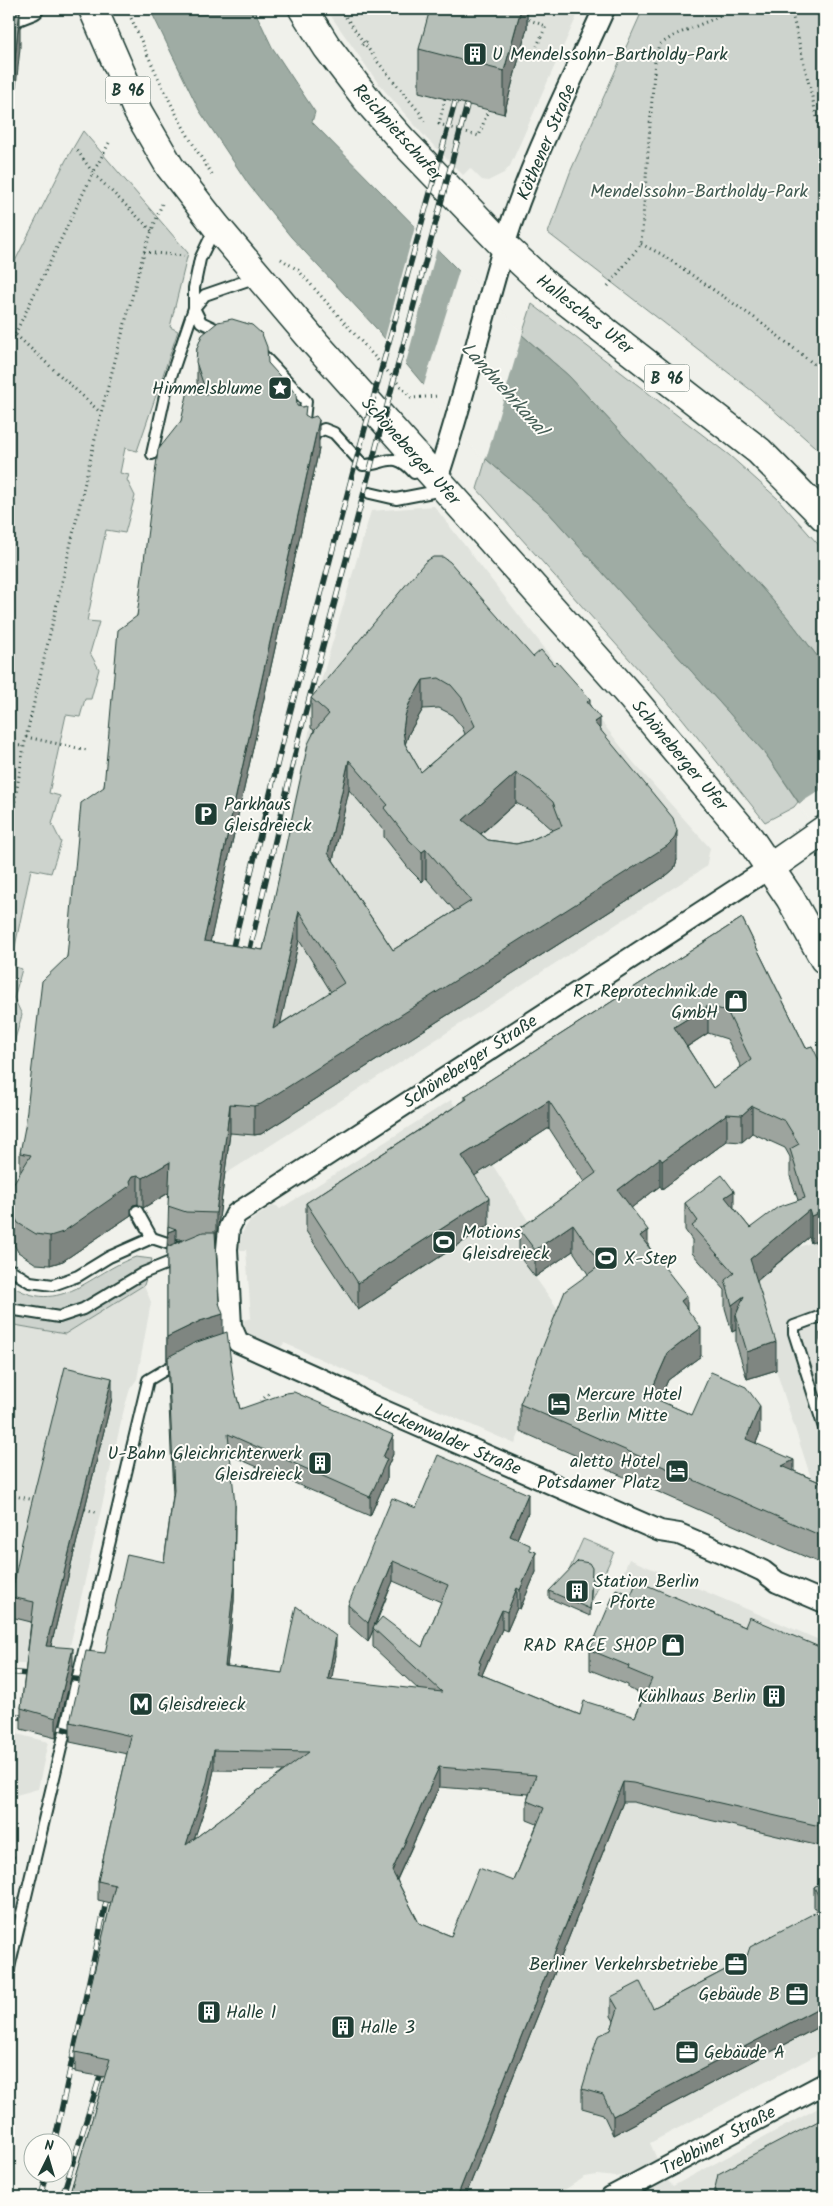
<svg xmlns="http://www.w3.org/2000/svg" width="833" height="2206" font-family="Kalam,sans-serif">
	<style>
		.built { fill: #dfe2dc }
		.green { fill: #cdd3cd; stroke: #768880 }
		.water { fill: #9faca4; stroke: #6c8077 }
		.pier { fill: #f0f1eb }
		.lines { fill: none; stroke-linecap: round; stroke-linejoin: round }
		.lane-casing { stroke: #1f3d34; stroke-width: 14 }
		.street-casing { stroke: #1f3d34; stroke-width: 24 }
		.secondary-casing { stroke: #1f3d34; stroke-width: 31 }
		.primary-casing { stroke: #1f3d34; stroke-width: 31 }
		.path { stroke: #1f3d34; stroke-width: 3; stroke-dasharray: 1 4; stroke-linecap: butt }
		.lane { stroke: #fdfcf7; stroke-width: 10 }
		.street { stroke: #fdfcf7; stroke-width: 20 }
		.secondary { stroke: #fdfcf7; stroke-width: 28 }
		.primary { stroke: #fdfcf7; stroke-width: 28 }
		.rail-casing { stroke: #1f3d34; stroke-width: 5.5 }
		.rail { stroke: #fdfcf7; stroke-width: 4; stroke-dasharray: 11; stroke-linecap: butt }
		.wall { fill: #9da49e; stroke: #1f3d34; fill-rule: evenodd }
		.shaded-wall { fill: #7f8681; stroke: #1f3d34 }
		.building { fill: #b6bfb8; stroke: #1f3d34; fill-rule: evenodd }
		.labels { text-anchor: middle; stroke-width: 4; stroke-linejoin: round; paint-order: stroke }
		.shield { fill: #fdfcf7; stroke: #62766e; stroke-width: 1 }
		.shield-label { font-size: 16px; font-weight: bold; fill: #1f3d34 }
		.poi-label { font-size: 18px; fill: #1f3d34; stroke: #fdfcf7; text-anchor: start }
		.street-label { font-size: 18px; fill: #1f3d34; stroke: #fdfcf7 }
		.park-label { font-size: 18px; fill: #425b53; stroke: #fdfcf7 }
		.water-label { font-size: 19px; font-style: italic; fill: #455e56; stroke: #fdfcf7 }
	</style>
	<rect width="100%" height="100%" fill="#f0f1eb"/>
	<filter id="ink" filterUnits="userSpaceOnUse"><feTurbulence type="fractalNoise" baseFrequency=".02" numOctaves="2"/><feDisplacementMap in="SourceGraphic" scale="10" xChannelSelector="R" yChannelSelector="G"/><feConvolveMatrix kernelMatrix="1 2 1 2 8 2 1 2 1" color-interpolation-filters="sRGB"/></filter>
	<g filter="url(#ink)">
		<!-- built -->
		<g class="built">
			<path d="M326 9H580L510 166 504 173 488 181 482 180 470 168 463 175 426 138 378 83Z"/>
			<path d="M434 506 633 762 710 848 706 867 224 1175 240 1060 317 695 371 511Z"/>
			<path d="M451 1100 541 1241 520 1256 565 1319 515 1444 284 1343 279 1350 247 1336 244 1330V1320L251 1318 246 1250H240L239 1247 242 1233 249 1222 273 1205 277 1206 280 1209Z"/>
			<path d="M824 1239V1484L811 1478 776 1370 747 1379 725 1308 795 1248Z"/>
			<path d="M144 1285 151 1302 137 1379 130 1389 124 1409 65 1668 9 1662V1324L65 1334Z"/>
			<path d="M629 1559 824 1642V2051L650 2143 657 2159 629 2174 616 2177 597 2175 585 2177 553 2197H464L623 1802 725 1655 609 1605Z"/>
			<path d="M9 1732 48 1742 38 1789 9 1797Z"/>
			<path d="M9 1857 17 1880 9 1912Z"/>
			<path d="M824 2105V2197H638L665 2181H668L673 2186Z"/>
		</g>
		<!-- green -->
		<g class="green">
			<path d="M643 9H824V455L752 391 548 233 571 170Z"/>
			<path d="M83 131 188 253 170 327 178 331 137 451 125 448 120 473 129 475 127 480 135 496 125 533 106 530 87 621 99 622 90 653 99 669 91 699H85L80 717 66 715 49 793 60 796 52 824 61 842 51 873 31 869 11 966 22 969 14 998 22 1015 13 1046 9 1045V273L66 160Z"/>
			<path d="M532 304 729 455 778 499 824 551V665L788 618 731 553 569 376 522 335Z"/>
			<path d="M486 459 548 512 765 753 798 802 794 807 765 822 682 718 477 489Z"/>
			<path d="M136 1257 152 1259 144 1285 65 1334 9 1324V1284C61 1319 91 1271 136 1257Z"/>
			<path d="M583 1539 614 1552 586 1614 581 1612 593 1584 590 1571 563 1584Z"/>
		</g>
		<!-- water -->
		<path class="water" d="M150 9H254L272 47 315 112 312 122 522 335 569 376 731 553 788 618 824 665V839L765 753 548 512 486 459 375 327 291 237 249 185 199 110Z"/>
		<!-- pier -->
		<g class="pier">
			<path d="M416 223 438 245 405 366 384 341Z"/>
			<path d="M460 268 523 332 486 459 479 455 423 388Z"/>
			<path d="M824 788V841L797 805Z"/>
		</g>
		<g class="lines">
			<!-- lane casing -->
			<g class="lane-casing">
				<g id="lane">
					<path d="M194 308 201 322 224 333"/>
					<path d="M194 308 205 295 257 277"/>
					<path d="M259 351 306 401 304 420"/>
					<path d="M311 441 316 433 324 429 334 433 363 465C386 465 393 449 414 473"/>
					<path d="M152 454 166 391 194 308V288L200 259 215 228"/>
					<path d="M370 493 396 499 443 490"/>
					<path d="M137 1211 152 1238"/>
					<path d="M9 1269 30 1282 53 1285 78 1276 109 1257 152 1238 179 1247"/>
					<path d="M9 1309 59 1317 83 1309 143 1273 178 1259"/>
					<path d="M824 1315 794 1326V1333L824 1428"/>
					<path d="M9 1968 148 1380 180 1361"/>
				</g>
			</g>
			<!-- street casing -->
			<g class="street-casing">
				<g id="street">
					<path d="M9 22 15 16 33 9"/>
					<path d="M437 479C463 402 481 323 504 246 529 164 569 87 604 9"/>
					<path d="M771 867 236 1214 229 1228 227 1249 231 1326 238 1342 347 1391 366 1403 660 1531 679 1534 744 1562 763 1571 777 1582 824 1602"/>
					<path d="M611 2197 824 2084"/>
				</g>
			</g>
			<!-- secondary casing -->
			<g class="secondary-casing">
				<path id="secondary" d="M771 867 824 830"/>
			</g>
			<!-- primary casing -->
			<g class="primary-casing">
				<g id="primary">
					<path d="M93 9 138 112 170 167 216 226 316 344 633 699 750 839 790 898 824 959"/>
					<path d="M303 9 327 47 372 106 402 140 504 246 547 286 759 451 824 517"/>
				</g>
			</g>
			<!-- path -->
			<g class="path">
				<path d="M127 9C153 67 178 125 214 177"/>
				<path d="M340 9 377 61 420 113 425 123"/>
				<path d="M791 9 824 147"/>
				<path d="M524 18 546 26 537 46"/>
				<path d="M362 45 370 39"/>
				<path d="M446 94 439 124 479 136 489 107"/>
				<path d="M109 143 93 173 152 231"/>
				<path d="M641 244 661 254 759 321 824 372"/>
				<path d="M144 252 184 256"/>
				<path d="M281 259 298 270 411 398 438 396"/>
				<path d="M608 286 641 244 655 59 659 45 675 35 737 9"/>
				<path d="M15 334 93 173 77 150"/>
				<path d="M9 346 15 334 101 413"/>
				<path d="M26 737 87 750"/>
				<path d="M9 745 24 746"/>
				<path d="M9 836 24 746 101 413 144 252 163 201"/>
				<path d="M257 1405 269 1393"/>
				<path d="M9 1495 35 1500"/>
				<path d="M85 1509 99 1513"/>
				<path d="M9 1856 18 1858"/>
				<path d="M74 2071 76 2063"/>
			</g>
			<!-- lane -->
			<use href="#lane" class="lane"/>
			<!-- street -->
			<use href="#street" class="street"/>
			<!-- secondary -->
			<use href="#secondary" class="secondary"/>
			<!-- primary -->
			<use href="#primary" class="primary"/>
			<!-- rail casing -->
			<g class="rail-casing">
				<g id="rail">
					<path d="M230 959 286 728 353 472 459 88"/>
					<path d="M247 962 300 733 471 90"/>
					<path d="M9 1672 37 1675"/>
					<path d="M57 1677 92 1681"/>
					<path d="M9 1714 82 1734"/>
					<path d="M54 2144 109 1888"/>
					<path d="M41 2197 47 2174"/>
					<path d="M62 2197 104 2064"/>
				</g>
			</g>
			<!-- rail -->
			<use href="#rail" class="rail"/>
		</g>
		<!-- wall -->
		<g class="wall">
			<path d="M527 9V28L504 114 419 92V49Z"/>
			<path d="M197 348 268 363 297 406 306 416 319 449 210 942 263 950 314 730 311 728V698L533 657 590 706 600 729 677 860 674 869 667 875 261 1134 254 1135 230 1133 216 1241 219 1303 223 1333 234 1386 240 1409 393 1454 387 1468V1478L370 1516 230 1455 235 1524 234 1601 227 1666 282 1673 336 1655 331 1680 419 1690 373 1647V1630L368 1642 348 1624V1605L416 1508 528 1513 517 1539 530 1550 536 1572 520 1609 517 1608 507 1631 502 1629 482 1675 580 1715 635 1717 644 1695 628 1688V1685L590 1670V1650L631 1595 824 1649V1847L633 1802H623L465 2197H69L105 2077 75 2072V2052L111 1903 98 1900V1881L127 1754 70 1742V1722L105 1653 164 1562 173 1495 167 1360V1247L168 1226 169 1193 143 1208 138 1204 133 1205 131 1209V1215L63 1261 50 1265 36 1264 18 1252 12 1241 10 1227V1197L20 1173V1153L67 957 104 787 137 616 181 421 197 393ZM439 708 451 714 462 727 465 734 421 772 405 744 409 733 423 709ZM349 790 384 830V837L410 870 422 882 426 878 455 911 393 950 333 860ZM516 803 531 811 553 830 529 841 516 844 488 840 481 834ZM299 940 331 992 280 1024ZM176 1238 183 1240 176 1243ZM393 1581 441 1602 422 1647 375 1626ZM214 1770 284 1771 194 1839 207 1801ZM439 1787 529 1794 527 1801V1820L537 1824 514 1881 451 1936 419 1923 397 1880Z"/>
			<path d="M742 918 806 1048 812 1046 811 1243 809 1237 757 1281 776 1370 747 1379 736 1343V1330L732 1332 725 1308V1290L692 1253V1240L685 1230V1203L734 1208 750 1228 798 1200 790 1176V1157L785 1148 752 1133 742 1142 727 1141 662 1189 660 1186 631 1208 648 1245 687 1310 701 1356 668 1380 659 1401 692 1415 760 1433 756 1443 794 1471 824 1484V1565L520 1431V1404L588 1274 573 1251 535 1277 519 1256V1229L584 1182 549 1128 474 1176 489 1225 358 1310 306 1231V1203L465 1100V1096ZM708 1033 727 1039 741 1067 713 1088 687 1047Z"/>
			<path d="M824 1332V1354L820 1340V1333Z"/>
			<path d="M112 1398 51 1646 73 1669 56 1738 21 1729V1708L31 1622 11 1617V1597Z"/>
			<path d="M592 1575 590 1616 549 1598V1591Z"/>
			<path d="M824 1881V2024L613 2135 603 2114 582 2108V2089L611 2030 614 2021 611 2016V1997L653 2008 746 1959 817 1912 814 1907V1887Z"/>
			<path d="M715 2188 824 2197H715Z"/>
		</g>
		<!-- shaded-wall -->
		<g class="shaded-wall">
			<path d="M20 9V48L9 155V116Z"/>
			<path d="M521 9H527V28L504 114V71Z"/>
			<path d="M319 420V449L204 970V941Z"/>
			<path d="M423 680V709L409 733 405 745 403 730 405 716 409 704Z"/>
			<path d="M590 699V729L587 702Z"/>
			<path d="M600 718V747L594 722Z"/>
			<path d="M349 760V790L328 882V853Z"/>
			<path d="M516 773V803L463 849V820Z"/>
			<path d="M677 831V860L674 869 667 875 261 1134 254 1135V1106Z"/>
			<path d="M426 849V878L422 882V852Z"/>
			<path d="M299 911V940L273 1058V1029Z"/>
			<path d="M708 1006V1033L674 1055V1027Z"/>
			<path d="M824 1070V1097L821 1071Z"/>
			<path d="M549 1101V1128L462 1184V1156Z"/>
			<path d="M230 1104V1133L216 1242V1213Z"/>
			<path d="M752 1106V1133L742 1142V1115Z"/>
			<path d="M727 1114V1141L662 1189V1161Z"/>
			<path d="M660 1158V1186L618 1218V1190Z"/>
			<path d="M170 1162V1192L143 1208V1178Z"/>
			<path d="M138 1175V1204L133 1205 131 1209V1215L63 1261 50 1265V1236L130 1181 133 1176Z"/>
			<path d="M734 1191V1218L725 1197Z"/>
			<path d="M489 1198V1225L358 1310V1283Z"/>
			<path d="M809 1210V1237L750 1286V1259Z"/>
			<path d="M824 1211V1239L811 1243V1216Z"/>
			<path d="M573 1224V1251L535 1277V1250Z"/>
			<path d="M176 1229V1252L168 1256V1232Z"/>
			<path d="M648 1230V1258L640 1236Z"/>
			<path d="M687 1296V1323L681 1301Z"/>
			<path d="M744 1296 736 1315V1330L732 1332V1305Z"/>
			<path d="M223 1314V1338L200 1345 167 1360V1337L200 1321Z"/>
			<path d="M701 1328V1356L668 1380 649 1424V1396L668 1353Z"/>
			<path d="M776 1342V1370L747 1379V1352Z"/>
			<path d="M112 1378V1398L46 1666V1646Z"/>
			<path d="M760 1406V1433L746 1466V1439Z"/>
			<path d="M393 1435V1454L387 1468V1478L370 1516V1497L383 1457Z"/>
			<path d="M794 1460V1487L782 1466Z"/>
			<path d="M528 1494V1513L510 1555V1536Z"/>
			<path d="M235 1505 234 1601 225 1685V1666Z"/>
			<path d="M536 1552V1572L520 1609V1590Z"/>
			<path d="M393 1561V1581L373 1628V1630L368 1642V1623Z"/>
			<path d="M517 1588V1608L507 1631V1612Z"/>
			<path d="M502 1610V1629L481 1677 477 1673 479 1662Z"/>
			<path d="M336 1636V1655L328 1699V1679Z"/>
			<path d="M73 1648V1669L56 1738V1718Z"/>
			<path d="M214 1750V1770L207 1801 186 1864V1845Z"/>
			<path d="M439 1767V1787L392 1890V1871Z"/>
			<path d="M623 1782V1802L465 2197H457Z"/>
			<path d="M824 2005V2024L613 2135V2116Z"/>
		</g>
		<!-- building -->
		<g class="building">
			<path d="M20 9 9 116V25Z"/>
			<path d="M430 9H521L504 71 419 49Z"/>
			<path d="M232 319 252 325 262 334 267 347 268 363 296 394 297 406 302 407 306 406 305 415 310 418 316 416 319 420 204 941 263 950 308 744 315 730 329 714 311 698 425 562 433 557H443L450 562 533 657 541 650 554 665 557 662 590 699 587 702 600 718 594 722 673 818 677 831 674 839 667 846 261 1104 254 1106 230 1104 216 1213 186 1212 168 1206 170 1162 143 1178 138 1175 133 1176 130 1181 131 1185 63 1232 50 1236 36 1234 18 1223 12 1211 10 1197 13 1184 31 1155 20 1153 25 1127 42 981 67 957 81 803 104 787 118 630 137 616 158 450 181 421 188 391 207 395 196 362 197 348 202 335 218 322ZM439 678 451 685 462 698 475 726 421 772 405 744 403 730 405 716 409 704 423 680ZM349 760 388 805 384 808 410 841 422 852 426 849 471 901 393 950 328 853ZM516 773 531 782 553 802 562 826 529 841 516 844 488 840 463 820ZM299 911 344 983 273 1029Z"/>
			<path d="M742 918 806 1048 812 1046 824 1070 821 1071 824 1083V1211L811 1216 809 1210 750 1259 776 1342 747 1352 736 1315 744 1296 732 1305 725 1280 734 1273 692 1226 698 1221 685 1203 722 1175 734 1191 725 1197 750 1228 778 1207 805 1198 790 1149 799 1144 785 1121 752 1106 742 1115 727 1114 662 1161 660 1158 618 1190 648 1230 640 1236 687 1296 681 1301 701 1328 668 1353 649 1396 692 1415 711 1372 746 1387 760 1406 746 1439 794 1460 782 1466 824 1484V1537L520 1404 565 1291 601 1265 573 1224 535 1250 519 1229 596 1173 549 1101 462 1156 489 1198 358 1283 306 1203 467 1099 465 1096ZM708 1006 727 1011 751 1060 713 1088 674 1027Z"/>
			<path d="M168 1226 176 1229 168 1232Z"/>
			<path d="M203 1232H215L219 1303 223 1314 200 1321 167 1337V1247Z"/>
			<path d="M227 1332 234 1386 240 1409 286 1393 294 1392 393 1435 383 1457 387 1459 370 1497 228 1434 235 1505 234 1582 225 1666 282 1673 296 1606 336 1636 328 1679 442 1692 373 1628 382 1617 422 1647 448 1585 393 1561 368 1623 348 1605 392 1498 416 1508 438 1455 528 1494 510 1536 530 1545V1550L536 1552 520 1590 517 1588 507 1612 502 1610 479 1662 481 1663 477 1673 580 1715 584 1701 635 1717 652 1679 628 1669 629 1666 590 1650 616 1589 631 1595 637 1581 745 1627 749 1617 824 1649V1827L633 1783 623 1782 457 2197H72L69 2196 110 2059 75 2052 115 1885 98 1881 131 1736 70 1722 86 1651 105 1653 127 1554 164 1562 174 1490 168 1357 194 1343ZM214 1750 309 1752 186 1845 207 1782ZM439 1767 536 1775 527 1801 544 1808 514 1881 479 1868 451 1936 419 1923 392 1871Z"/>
			<path d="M824 1332V1347L820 1333Z"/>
			<path d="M65 1367 112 1378 46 1646 73 1648 56 1718 21 1708 34 1602 11 1597 22 1542Z"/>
			<path d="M578 1561 589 1563 592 1568 590 1609 549 1591Z"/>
			<path d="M824 1881V1907L814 1887Z"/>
			<path d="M824 1908V2005L613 2116 603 2095 582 2089 598 2036 611 2030 618 2009 611 1997 640 1982 653 2008 746 1959 750 1947Z"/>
			<path d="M824 2118V2197H719L715 2188 718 2174Z"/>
		</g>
	</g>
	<!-- icons -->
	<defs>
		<g id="building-square" transform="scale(1.25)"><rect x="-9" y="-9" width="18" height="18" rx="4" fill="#1f3d34" stroke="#fdfcf7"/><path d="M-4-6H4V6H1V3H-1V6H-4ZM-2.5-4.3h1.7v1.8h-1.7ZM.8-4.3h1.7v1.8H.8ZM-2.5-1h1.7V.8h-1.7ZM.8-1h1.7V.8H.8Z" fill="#fff"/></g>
		<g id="sight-square" transform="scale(1.25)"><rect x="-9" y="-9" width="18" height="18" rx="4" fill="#1f3d34" stroke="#fdfcf7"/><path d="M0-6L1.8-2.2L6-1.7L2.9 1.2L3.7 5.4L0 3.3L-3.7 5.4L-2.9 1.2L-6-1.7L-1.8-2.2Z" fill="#fff"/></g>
		<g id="parking-square" transform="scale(1.25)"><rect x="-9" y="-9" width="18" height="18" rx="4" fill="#1f3d34" stroke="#fdfcf7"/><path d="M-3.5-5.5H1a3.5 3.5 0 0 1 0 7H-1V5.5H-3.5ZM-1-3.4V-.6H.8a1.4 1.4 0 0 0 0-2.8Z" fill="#fff"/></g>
		<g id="shop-square" transform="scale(1.25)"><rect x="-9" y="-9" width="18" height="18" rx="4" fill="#1f3d34" stroke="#fdfcf7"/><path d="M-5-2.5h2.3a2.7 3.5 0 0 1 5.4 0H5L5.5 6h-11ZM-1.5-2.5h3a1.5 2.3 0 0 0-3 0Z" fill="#fff"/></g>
		<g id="stadium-square" transform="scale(1.25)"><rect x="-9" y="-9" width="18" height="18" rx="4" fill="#1f3d34" stroke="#fdfcf7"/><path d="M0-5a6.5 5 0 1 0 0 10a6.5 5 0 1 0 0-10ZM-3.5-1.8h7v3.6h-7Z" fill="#fff"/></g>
		<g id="hotel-square" transform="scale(1.25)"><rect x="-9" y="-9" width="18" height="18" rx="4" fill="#1f3d34" stroke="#fdfcf7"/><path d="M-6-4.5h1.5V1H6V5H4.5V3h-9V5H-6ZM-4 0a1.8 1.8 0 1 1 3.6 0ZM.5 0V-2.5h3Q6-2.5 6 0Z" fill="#fff"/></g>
		<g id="metro-square" transform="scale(1.25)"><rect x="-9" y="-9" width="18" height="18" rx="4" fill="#1f3d34" stroke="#fdfcf7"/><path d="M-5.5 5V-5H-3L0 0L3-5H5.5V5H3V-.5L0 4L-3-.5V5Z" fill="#fff"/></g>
		<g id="office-square" transform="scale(1.25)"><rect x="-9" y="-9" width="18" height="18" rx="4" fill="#1f3d34" stroke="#fdfcf7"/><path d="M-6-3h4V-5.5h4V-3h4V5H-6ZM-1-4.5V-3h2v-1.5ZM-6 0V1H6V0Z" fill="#fff"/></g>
	</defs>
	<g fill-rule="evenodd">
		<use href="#building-square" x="475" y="54"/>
		<use href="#sight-square" x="280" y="388"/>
		<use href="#parking-square" x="206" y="814"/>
		<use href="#shop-square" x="736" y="1001"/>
		<use href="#stadium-square" x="444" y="1242"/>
		<use href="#stadium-square" x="606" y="1258"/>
		<use href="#hotel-square" x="559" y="1404"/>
		<use href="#building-square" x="320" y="1463"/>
		<use href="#hotel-square" x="677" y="1471"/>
		<use href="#building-square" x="577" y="1591"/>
		<use href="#shop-square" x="673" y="1645"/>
		<use href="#building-square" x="774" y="1696"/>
		<use href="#metro-square" x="141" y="1704"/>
		<use href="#office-square" x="736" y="1964"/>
		<use href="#office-square" x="797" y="1994"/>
		<use href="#building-square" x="209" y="2012"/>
		<use href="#building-square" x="343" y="2027"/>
		<use href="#office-square" x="687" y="2052"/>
	</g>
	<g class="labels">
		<!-- shield labels -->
		<g class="shield">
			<rect x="105.5" y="76.5" width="45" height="27" rx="4"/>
			<rect x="644.5" y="364.5" width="45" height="27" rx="4"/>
		</g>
		<g class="shield-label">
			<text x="128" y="96">B 96</text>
			<text x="667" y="384">B 96</text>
		</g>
		<!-- poi labels -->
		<g class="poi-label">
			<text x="492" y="60">U Mendelssohn-Bartholdy-Park</text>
			<text x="262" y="394" text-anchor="end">Himmelsblume</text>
			<text x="224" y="810">Parkhaus<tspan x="224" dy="21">Gleisdreieck</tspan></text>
			<text x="718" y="997" text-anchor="end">RT Reprotechnik.de<tspan x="718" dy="21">GmbH</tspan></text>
			<text x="462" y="1238">Motions<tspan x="462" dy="21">Gleisdreieck</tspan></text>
			<text x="624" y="1264">X-Step</text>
			<text x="576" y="1400">Mercure Hotel<tspan x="576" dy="21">Berlin Mitte</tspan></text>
			<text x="302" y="1459" text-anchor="end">U-Bahn Gleichrichterwerk<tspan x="302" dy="21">Gleisdreieck</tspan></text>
			<text x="660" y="1467" text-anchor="end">aletto Hotel<tspan x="660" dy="21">Potsdamer Platz</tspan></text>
			<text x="594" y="1587">Station Berlin<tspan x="594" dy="21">- Pforte</tspan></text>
			<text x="656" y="1651" text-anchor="end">RAD RACE SHOP</text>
			<text x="756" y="1702" text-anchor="end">Kühlhaus Berlin</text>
			<text x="158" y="1710">Gleisdreieck</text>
			<text x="718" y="1970" text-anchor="end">Berliner Verkehrsbetriebe</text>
			<text x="780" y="2000" text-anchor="end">Gebäude B</text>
			<text x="226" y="2018">Halle 1</text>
			<text x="360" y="2033">Halle 3</text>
			<text x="704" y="2058">Gebäude A</text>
		</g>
		<!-- street labels -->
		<g class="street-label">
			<text transform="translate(398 132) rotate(48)" y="6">Reichpietschufer</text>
			<text transform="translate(546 142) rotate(-67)" y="6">Köthener Straße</text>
			<text transform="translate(585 314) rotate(38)" y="6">Hallesches Ufer</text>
			<text transform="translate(411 451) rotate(48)" y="6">Schöneberger Ufer</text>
			<text transform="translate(680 755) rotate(50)" y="6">Schöneberger Ufer</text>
			<text transform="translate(470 1061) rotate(-33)" y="6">Schöneberger Straße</text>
			<text transform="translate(448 1439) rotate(23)" y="6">Luckenwalder Straße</text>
			<text transform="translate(718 2140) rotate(-28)" y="6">Trebbiner Straße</text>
		</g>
		<!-- park labels -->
		<g class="park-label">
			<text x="699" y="197">Mendelssohn-Bartholdy-Park</text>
		</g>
		<!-- water labels -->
		<g class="water-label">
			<text transform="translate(505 388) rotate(48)" y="7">Landwehrkanal</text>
		</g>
	</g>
	<!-- margin -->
	<rect width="833" height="2206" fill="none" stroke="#fdfcf7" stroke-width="30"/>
	<rect x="15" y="15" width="803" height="2176" fill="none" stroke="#1f3d34" stroke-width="2" filter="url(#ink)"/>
	<!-- north arrow -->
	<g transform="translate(48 2158) rotate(5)"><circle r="24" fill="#fdfcf7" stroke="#a4b0a9"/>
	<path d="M0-4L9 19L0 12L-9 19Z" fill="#1f3d34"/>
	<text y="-8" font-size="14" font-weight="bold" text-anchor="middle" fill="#1f3d34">N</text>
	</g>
</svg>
